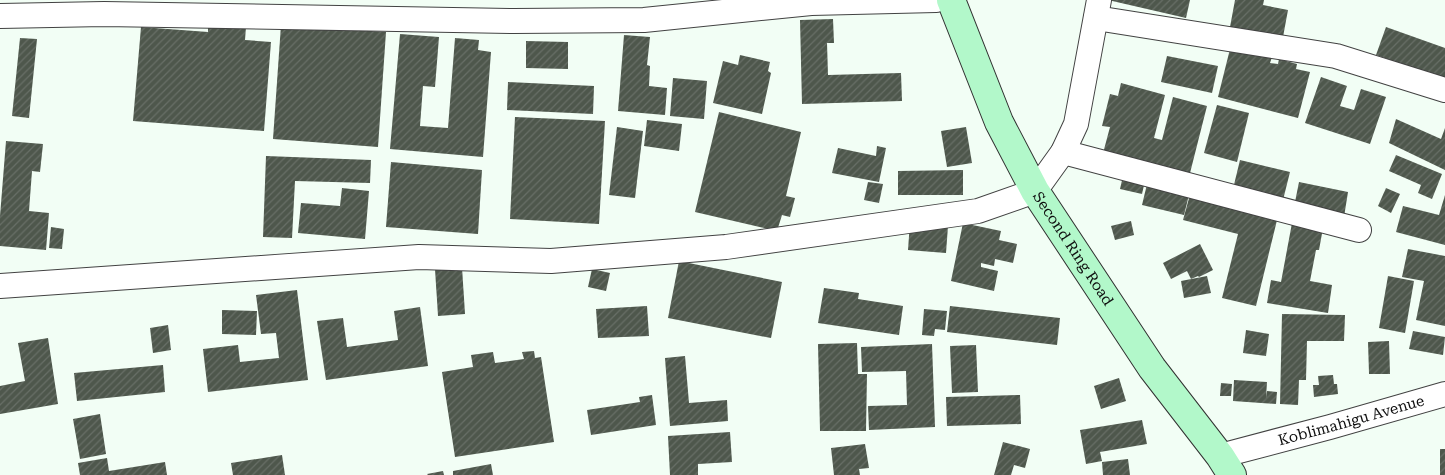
<svg xmlns="http://www.w3.org/2000/svg" width="1445" height="475" font-family="'Roboto Serif',serif">
	<style>
		.building { fill: url(#building-hatch) }
		.lines { fill: none; stroke-linecap: round; stroke-linejoin: round }
		.street-casing { stroke: #424242; stroke-width: 26 }
		.secondary-casing { stroke: #313131; stroke-width: 30 }
		.street { stroke: #fff; stroke-width: 24 }
		.secondary { stroke: #b2f8ca; stroke-width: 28 }
		.labels { text-anchor: middle; stroke-width: 5; stroke-linejoin: round; paint-order: stroke }
		.street-label { font-size: 15px; fill: #0f0f0f; stroke: #fff }
	</style>
	<defs>
		<pattern id="building-hatch" width="6" height="6" patternUnits="userSpaceOnUse" patternTransform="scale(1.25)"><rect width="6" height="6" fill="#4e574c"/><path d="M-1 1l2-2M0 6l6-6M5 7l2-2" fill="none" stroke="#686f67"/></pattern>
	</defs>
	<rect width="100%" height="100%" fill="#f2fef5"/>
	<!-- building -->
	<g class="building">
		<path d="M1108 0H1190L1186 18Z"/>
		<path d="M1235 0H1264L1263 5 1288 10 1283 37 1230 27Z"/>
		<path d="M833 19 834 43H827L828 75 901 73 902 101 802 104 800 20Z"/>
		<path d="M208 24 246 27 245 40 271 42 264 131 133 121 141 27 208 32Z"/>
		<path d="M281 25 386 32 378 147 273 139Z"/>
		<path d="M1386 27 1445 48V79L1376 55Z"/>
		<path d="M400 34 439 37 435 87 423 86 420 126 448 128 455 38 479 40 478 50 491 52 483 157 390 149Z"/>
		<path d="M624 35 650 37 647 65 650 66 649 86 667 88 665 115 618 111Z"/>
		<path d="M20 38 37 39 29 118 12 116Z"/>
		<path d="M526 41 568 42V69L526 68Z"/>
		<path d="M1230 49 1272 57 1270 63 1278 64 1279 59 1297 64 1296 69 1310 72 1298 118 1218 97Z"/>
		<path d="M740 55 770 62 768 71 771 73 762 114 713 103 723 61 738 65Z"/>
		<path d="M1167 56 1218 66 1212 93 1161 82Z"/>
		<path d="M1321 77 1347 86 1340 106 1354 110 1361 89 1386 97 1370 144 1305 123Z"/>
		<path d="M673 78 707 81 704 119 670 116Z"/>
		<path d="M508 82 594 86 593 114 507 110Z"/>
		<path d="M1121 83 1165 95 1154 138 1162 140 1173 97 1207 106 1189 177 1102 157 1110 127 1102 126 1110 94 1118 96Z"/>
		<path d="M1217 105 1249 113 1237 162 1204 153Z"/>
		<path d="M719 112 801 132 786 196 795 198 790 217 782 215 777 231 695 212Z"/>
		<path d="M515 117 605 121 599 224 510 219Z"/>
		<path d="M1396 119 1441 139 1445 128V170L1389 143Z"/>
		<path d="M647 120 682 124 679 151 644 146Z"/>
		<path d="M617 127 643 131 635 198 609 195Z"/>
		<path d="M966 127 972 163 947 167 941 131Z"/>
		<path d="M6 141 43 144 40 172 32 171 29 211 49 213 46 250 0 246V216Z"/>
		<path d="M877 146 886 148 879 182 832 173 838 148 876 156Z"/>
		<path d="M1396 155 1442 174 1432 199 1418 193 1421 185 1389 171Z"/>
		<path d="M266 156 371 160 370 183 295 181 292 238 263 237Z"/>
		<path d="M1240 160 1290 172 1282 204 1232 193Z"/>
		<path d="M391 162 482 170 478 234 386 227Z"/>
		<path d="M963 170V195H898V171Z"/>
		<path d="M1123 176 1145 181 1142 194 1120 189Z"/>
		<path d="M1148 180 1190 191 1184 215 1142 205Z"/>
		<path d="M868 182 883 184 879 203 864 200Z"/>
		<path d="M1299 182 1348 192 1344 217 1294 207Z"/>
		<path d="M342 188 369 191 365 239 298 233 301 203 340 206Z"/>
		<path d="M1386 188 1400 194 1391 213 1378 206Z"/>
		<path d="M1191 191 1279 212 1256 306 1222 298 1238 234 1183 220Z"/>
		<path d="M1445 195V245L1396 232 1403 206 1439 215Z"/>
		<path d="M1131 221 1134 235 1115 240 1111 226Z"/>
		<path d="M910 222 948 226 946 253 908 250Z"/>
		<path d="M963 223 1001 231 999 240 1017 244 1013 263 995 259 994 266 981 263V267L998 271 994 291 951 281Z"/>
		<path d="M1292 223 1323 228 1319 250H1316L1310 281 1332 285 1328 313 1267 303 1271 280 1281 282Z"/>
		<path d="M51 227 64 229 62 249 49 248Z"/>
		<path d="M1200 244 1213 270 1199 277 1198 276 1191 279 1187 271 1171 279 1163 263Z"/>
		<path d="M1408 249 1445 256V326L1416 320 1424 281 1402 277Z"/>
		<path d="M679 261 782 282 771 338 668 318Z"/>
		<path d="M462 267 465 314 438 316 435 269Z"/>
		<path d="M592 269 610 273 606 291 588 287Z"/>
		<path d="M1207 276 1211 293 1184 298 1181 281Z"/>
		<path d="M1388 276 1414 281 1405 333 1379 328Z"/>
		<path d="M824 288 859 293 858 299 903 306 899 335 818 323Z"/>
		<path d="M297 290 308 380 208 392 203 349 238 345 240 362 279 358 276 333 261 334 256 295Z"/>
		<path d="M647 306 649 336 598 338 596 309Z"/>
		<path d="M950 306 1060 318 1057 345 947 332Z"/>
		<path d="M420 307 428 366 326 380 317 321 343 318 347 347 398 340 394 311Z"/>
		<path d="M924 309 947 311 945 330 935 329 934 336 922 335Z"/>
		<path d="M222 310 257 311 256 335 222 334Z"/>
		<path d="M1282 314 1345 315 1344 341H1307L1306 380H1299L1298 405 1280 404Z"/>
		<path d="M168 325 171 350 153 353 150 328Z"/>
		<path d="M1246 330 1269 334 1266 356 1243 353Z"/>
		<path d="M1413 331 1445 337 1443 355 1409 349Z"/>
		<path d="M48 338 58 404 0 414V386L25 381 18 343Z"/>
		<path d="M1389 341 1390 374H1369L1368 342Z"/>
		<path d="M857 343 858 374H867L866 431H820L818 344Z"/>
		<path d="M932 344 935 427 869 430 868 406 907 405 906 371 862 372 861 347Z"/>
		<path d="M976 345 978 392 952 393 950 346Z"/>
		<path d="M534 351 535 358 541 357 554 442 455 457 442 372 473 367 471 355 493 352 495 363 524 359 522 352Z"/>
		<path d="M685 356 689 403 727 400 728 421 670 426 665 358Z"/>
		<path d="M163 365 165 392 77 401 74 373Z"/>
		<path d="M1333 375 1334 384H1337L1338 394 1314 397 1313 385H1319L1318 376Z"/>
		<path d="M1119 378 1126 401 1101 409 1094 386Z"/>
		<path d="M1234 380 1267 382 1266 398 1267 391 1277 392 1276 404 1233 401Z"/>
		<path d="M1221 383 1232 384 1231 396H1220Z"/>
		<path d="M652 395 656 425 591 435 587 410 640 402 639 397Z"/>
		<path d="M1020 395 1021 424 947 426 946 397Z"/>
		<path d="M100 414 106 454 80 459 73 419Z"/>
		<path d="M1142 420 1147 444 1100 452 1102 461 1086 464 1080 430Z"/>
		<path d="M730 432 732 462 698 464V475H670L668 436Z"/>
		<path d="M1003 442 1030 449 1025 468 1014 465 1011 475H994Z"/>
		<path d="M865 444 869 468 859 469 860 475H834L831 448Z"/>
		<rect x="1440" y="449" width="5" height="26"/>
		<path d="M282 455 285 475H233L231 463Z"/>
		<path d="M107 458 109 471 165 462 167 475H80L78 463Z"/>
		<path d="M1128 459 1130 475H1103L1102 462Z"/>
		<path d="M491 464 493 475H453V471Z"/>
		<path d="M443 471 444 475H428L427 474Z"/>
	</g>
	<g class="lines">
		<!-- street casing -->
		<g class="street-casing">
			<g id="street">
				<path d="M0 16 104 14 514 21 644 20 811 3 936 0"/>
				<path d="M1096 18 1336 56 1445 90"/>
				<path d="M1063 152 1359 230"/>
				<path d="M0 286 419 257 551 261 726 247 978 211 1035 191 1063 152 1076 124 1099 0"/>
				<path id="s1" d="M1220 456 1330 427 1445 394"/>
			</g>
		</g>
		<!-- secondary casing -->
		<g class="secondary-casing">
			<g id="secondary">
				<path id="s2" d="M951 0 999 122 1035 191 1152 368 1220 456 1232 475"/>
			</g>
		</g>
		<!-- street -->
		<use href="#street" class="street"/>
		<!-- secondary -->
		<use href="#secondary" class="secondary"/>
	</g>
	<g class="labels">
		<!-- street labels -->
		<g class="street-label">
			<text dy="5" stroke="none"><textPath href="#s2" startOffset="278">Second Ring Road</textPath></text>
			<text dy="5" stroke="none"><textPath href="#s1" startOffset="136">Koblimahigu Avenue</textPath></text>
		</g>
	</g>
</svg>
